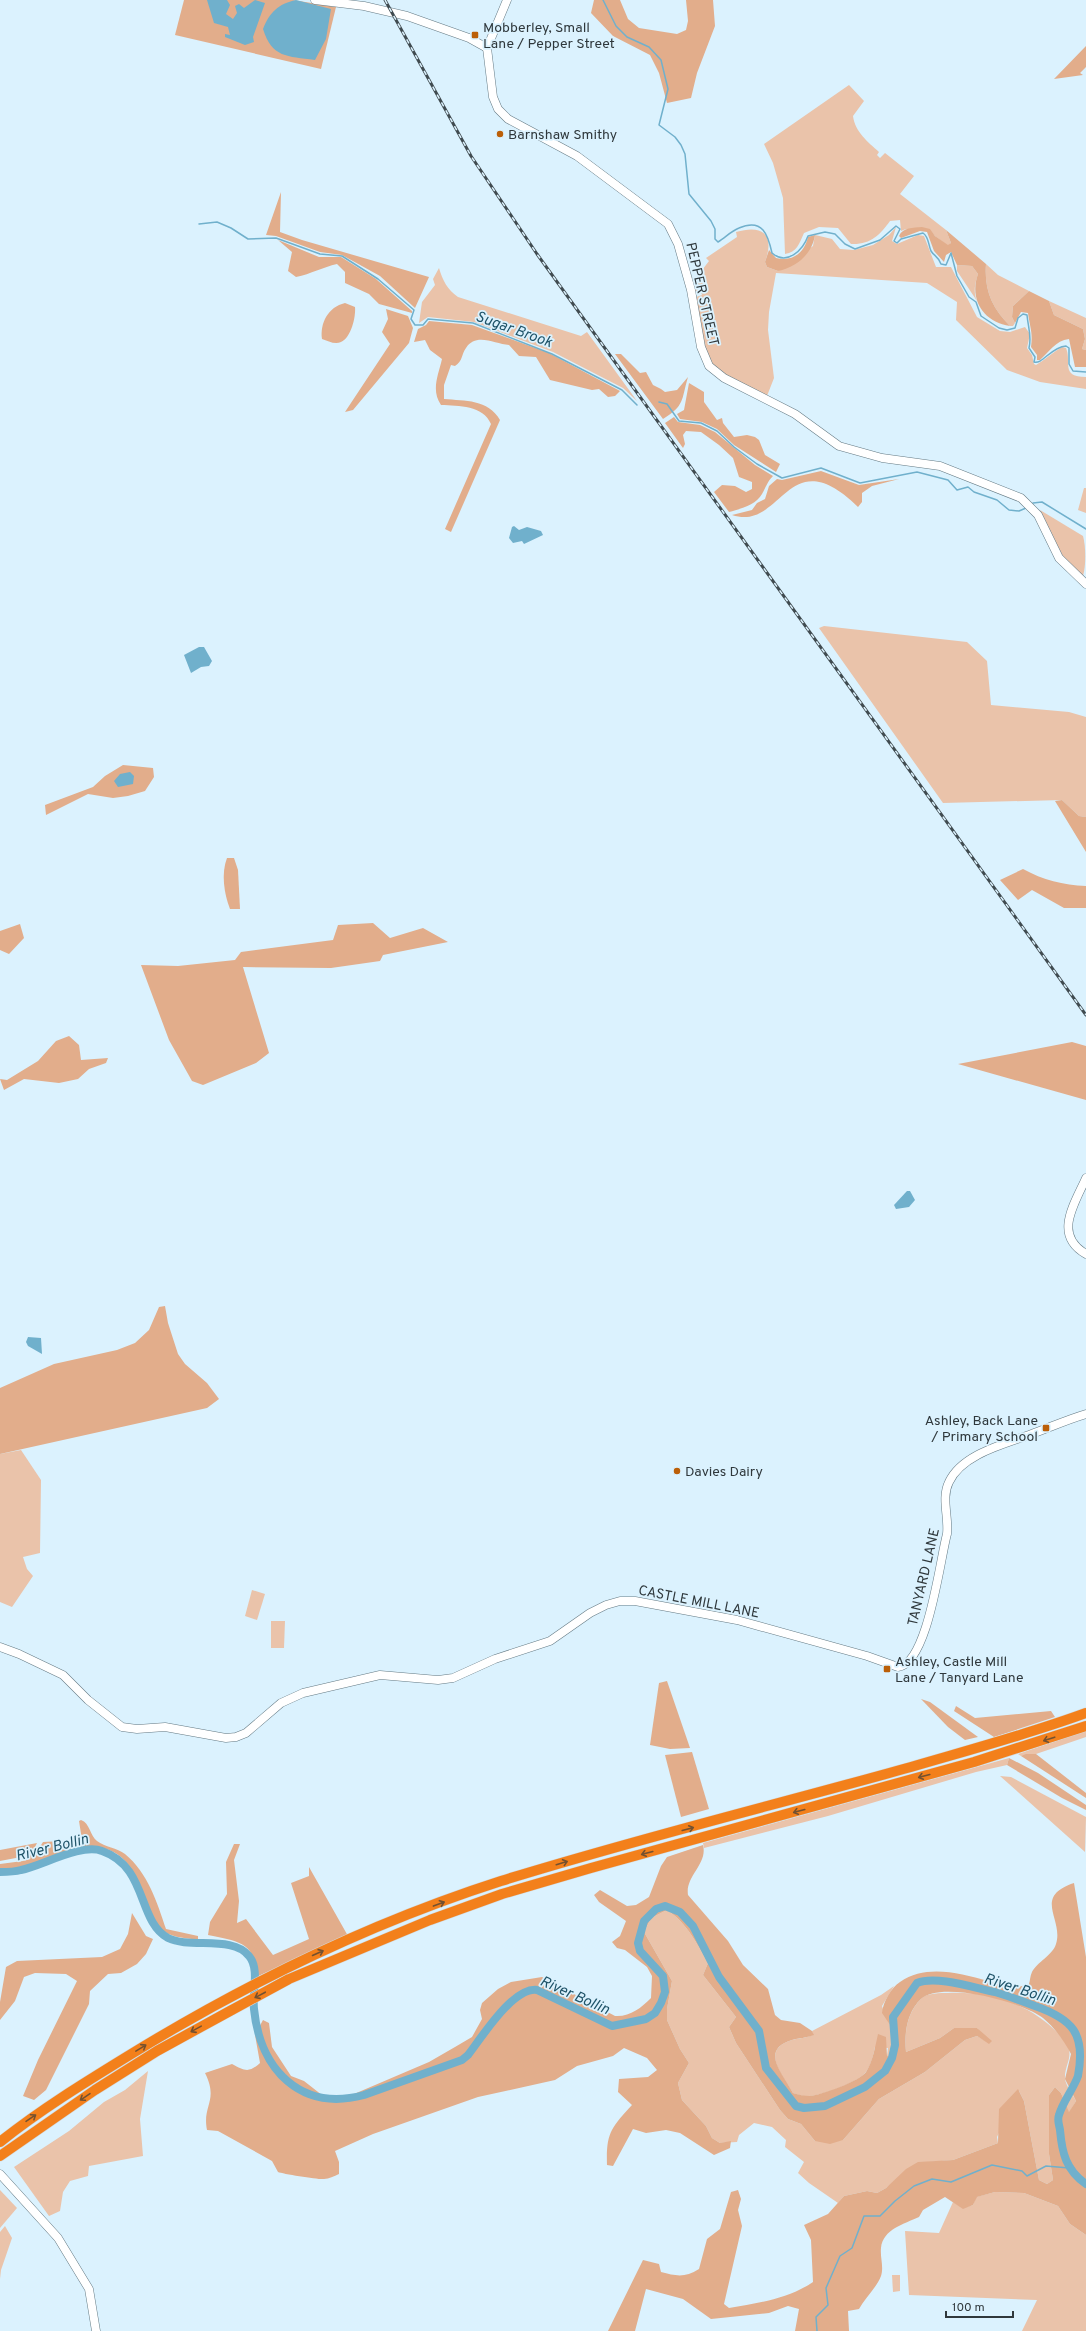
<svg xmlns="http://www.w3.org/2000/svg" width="1086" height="2331" font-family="Overpass,sans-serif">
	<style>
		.green { fill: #eac3aa }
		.forest { fill: #e2ad8b }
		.water { fill: #70b0cc }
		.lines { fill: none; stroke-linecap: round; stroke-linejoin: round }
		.stream { stroke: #70b0cc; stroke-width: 1.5 }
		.river { stroke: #70b0cc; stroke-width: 8 }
		.secondary-casing { stroke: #647a84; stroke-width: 9 }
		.highway-casing { stroke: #d5d7d8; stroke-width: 11 }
		.secondary { stroke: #fff; stroke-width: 8 }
		.highway { stroke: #f3801b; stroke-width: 10 }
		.rail-casing { stroke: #404b50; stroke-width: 3 }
		.rail { stroke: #dbf2fe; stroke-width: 1.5; stroke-dasharray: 4.5; stroke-linecap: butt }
		.oneway { stroke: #745130 }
		.poi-dot { fill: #bb5f08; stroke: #dbf2fe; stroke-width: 1.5 }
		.labels { text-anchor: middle; stroke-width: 3.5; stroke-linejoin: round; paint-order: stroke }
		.poi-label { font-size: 14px; fill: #2f383c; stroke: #dbf2fe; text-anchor: start }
		.street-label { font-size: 14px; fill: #2f383c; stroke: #dbf2fe }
		.water-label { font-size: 15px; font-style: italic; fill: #1f5368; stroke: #dbf2fe }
	</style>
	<rect width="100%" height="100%" fill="#dbf2fe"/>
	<!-- green -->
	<g class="green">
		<path d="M849 85 864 101 853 116C855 132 868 142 879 152L877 155 880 158 885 153 914 176 900 194 946 230 951 243 948 246 935 236 929 229H906L901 231 900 220 890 221C880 235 870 245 851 244L838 228 819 227 804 233C799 244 797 252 785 254L783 198 773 163 764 144Z"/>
		<path d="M896 227 892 241 897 244 918 235 924 236 936 267H951L977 317 1000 331 1010 332 1025 327 1030 334 1027 348 1032 355 1034 364 1036 365C1045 360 1053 352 1062 347L1066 348C1072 362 1060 377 1086 377V389L1040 382 1007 370 956 320 957 302 927 283 776 273 769 312 768 330 774 378 767 396C748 387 715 377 706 355 700 340 699 314 696 297L702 295 701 292 696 293 693 282 709 261 706 258 737 237 736 232C763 224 775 235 765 262L767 267 778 271 813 246 815 235 832 239 840 249 854 250 873 245 889 235Z"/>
		<path d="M986 264 998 275 1029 291 1013 306 1012 317 1015 323 1013 326H1010C992 308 984 290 986 264Z"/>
		<path d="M957 265 972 266 978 274C975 283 973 292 977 301L957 271Z"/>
		<path d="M439 268C443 281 447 289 458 297L581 336 587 332 637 401 623 388 553 352 474 322 428 317 419 323 422 302 435 285 433 279Z"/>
		<path d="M1049 301 1086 318V350L1082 349 1085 339 1083 329 1054 315Z"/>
		<path d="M1084 488H1086V513L1078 510Z"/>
		<path d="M1040 510 1083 536C1086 547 1086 566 1083 576L1066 563Z"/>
		<path d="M824 626 967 642 987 661 991 705 1069 712 1086 717V817L1079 816 1062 800 943 803 819 628Z"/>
		<path d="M21 1450 41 1480 40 1553 23 1557 27 1569 33 1576 12 1607 0 1602V1454Z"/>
		<path d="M252 1590 265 1594 257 1620 245 1616Z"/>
		<path d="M271 1621H285L284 1648H271Z"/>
		<path d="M1086 1731V1737L1036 1754 1021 1756 1018 1754Z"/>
		<path d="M1009 1758 1007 1765 976 1772 828 1816 704 1848 703 1843Z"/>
		<path d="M1000 1776 1011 1777 1086 1817 1085 1852Z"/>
		<path d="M667 1910C687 1923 697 1944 708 1963L703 1975 736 2017 729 2027 736 2043 780 2110 788 2119 801 2124 815 2141 843 2140 879 2099 925 2072 965 2040 977 2036 989 2043 977 2028H954L940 2038 906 2052C904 2033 907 2012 922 1998 928 1993 940 1993 948 1993 991 1991 1035 2005 1063 2039 1077 2055 1064 2063 1065 2079 1066 2086 1073 2095 1076 2101L1069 2113 1061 2093 1055 2087 1049 2095V2154L1053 2180 1047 2184 1039 2180 1024 2101 1019 2091 997 2137 998 2143 953 2160 918 2163 886 2188 877 2193 867 2191 844 2196 838 2203 809 2183 798 2173 804 2162 785 2147 786 2140 772 2127 754 2123 739 2135 737 2142 720 2143 712 2138 706 2126 682 2100 678 2083 689 2063 680 2049 667 2020V2009L672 1981 644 1932 651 1918Z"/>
		<path d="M894 1986 882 2006C889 2030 900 2029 892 2058L887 2056 888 2048 875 2047C873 2056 871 2066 865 2073 858 2082 822 2095 811 2096 804 2097 799 2095 793 2093 783 2075 759 2050 792 2040 799 2038 806 2038 813 2035L812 2031 881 1995Z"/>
		<path d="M148 2071 140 2119 143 2156 89 2166 88 2176 70 2181 63 2192 60 2211 49 2216 14 2167 69 2131 104 2102 125 2090Z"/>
		<path d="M0 2190 17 2208 0 2228Z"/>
		<path d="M995 2192 1024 2193 1058 2206 1070 2224 1086 2235V2331H1022L1037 2300 909 2295 905 2231 939 2233 953 2202 963 2208 973 2205 976 2197Z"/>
		<path d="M5 2226 12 2238 1 2270 0 2279V2232Z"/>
		<path d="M892 2275H900V2291L893 2292Z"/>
	</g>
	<!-- forest -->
	<g class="forest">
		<path d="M184 0H293L336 7 321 69 175 35Z"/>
		<path d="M594 0H620L628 19 639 28 677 34 686 30 688 21 686 0H713L715 26 697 73 691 98 667 103 659 73 650 55 613 36 591 13Z"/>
		<path d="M1086 46V67L1080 73 1083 75 1054 79Z"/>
		<path d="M281 192 280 232 302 240 429 277 415 308 380 276 342 255 320 252 276 236 266 235Z"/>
		<path d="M922 227 930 229 935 236 948 245 951 243 946 230 986 264C984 290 992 308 1010 326 983 322 969 299 978 274L972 266 957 265 951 252 946 255 944 262 934 251 927 232 920 231 901 238 899 236C903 227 913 228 922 227Z"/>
		<path d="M815 235C812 254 797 267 778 271L767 267 765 262 769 250 776 258C793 262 804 253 808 237Z"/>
		<path d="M278 240 319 257H341L376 279 412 311V313L379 304 369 294 345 283V272L337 264C323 267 311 274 296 277L288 271 292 252Z"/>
		<path d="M1029 291 1049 301 1054 315 1083 329 1085 339 1082 349 1086 350V367H1075L1069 339C1055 341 1050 351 1040 360H1037V355L1031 347C1033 332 1030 328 1028 313L1021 312 1015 323 1012 317 1013 306Z"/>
		<path d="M345 303 355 307C356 317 351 338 341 342 335 345 328 341 322 339 320 323 328 307 345 303Z"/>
		<path d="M386 309 408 316 413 328 409 343 353 410 345 412 390 344 382 332 388 319Z"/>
		<path d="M429 321 472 325 549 353 620 391 615 396 608 397 599 389 592 390 550 380 536 357 519 356 509 345C495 344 476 332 466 348 461 355 463 361 455 366L451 365 444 385V399C465 401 488 399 500 420L451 532 445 529 491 424C483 405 459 406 441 405 431 390 438 376 442 359L430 350 425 340 414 342 418 329 426 325Z"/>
		<path d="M615 354H621L640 373 646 372 653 385 661 389 665 392 677 390 688 377C681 401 685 405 663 419Z"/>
		<path d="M689 383 704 392V402L717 420 722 418 723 423 734 437 747 435 755 437 759 440 765 455 780 464 776 472 734 445 717 429 702 422 680 419 677 414 684 410Z"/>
		<path d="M674 417 678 422 700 425 715 432 755 465 773 476C767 482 766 487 762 494 756 505 740 509 729 512L714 492 722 485 735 486 746 492 752 489V482L739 477 733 458 719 445 701 432 686 431 683 435 685 444 683 448 665 423Z"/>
		<path d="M821 471 859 485 899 479 872 486 862 493V502L858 507C787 438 783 532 732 515L752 510 757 503 765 499 769 486 777 479 782 480Z"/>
		<path d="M123 765 153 768 154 777 145 791 128 796 113 798 88 794 46 815 45 805 93 787 105 776Z"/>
		<path d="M1062 800 1079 816 1086 817V852L1055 801Z"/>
		<path d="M227 858H234L238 870 240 909H230C224 894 221 873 227 858Z"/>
		<path d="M1023 869C1043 880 1063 885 1086 886V908H1064L1032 890 1018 900 1000 880Z"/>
		<path d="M373 923 390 938 423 928 448 942 383 955 380 961 331 968 243 967 269 1053 256 1063 203 1085 192 1081 169 1040 141 965 178 966 235 960 241 952 333 940 338 925Z"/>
		<path d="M20 924 24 938 9 954 0 950V931Z"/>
		<path d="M69 1036 79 1045 81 1060 108 1058 106 1063 89 1069 78 1079 59 1083 24 1079 4 1090 0 1079 7 1080 38 1061 56 1041Z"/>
		<path d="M1072 1042 1086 1046V1100L958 1064Z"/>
		<path d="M165 1306 168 1323 178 1354 185 1364 207 1383 219 1399 207 1408 0 1454V1388L54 1364 117 1350 135 1343 149 1330 159 1307Z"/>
		<path d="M667 1681 690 1748 670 1749 650 1745 659 1683Z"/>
		<path d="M921 1699 930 1702 978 1737 965 1740 948 1727Z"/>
		<path d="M956 1706 975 1718 1051 1711 1055 1717 994 1737 954 1711Z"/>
		<path d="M692 1752 709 1809 681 1817 665 1755Z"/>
		<path d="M1026 1754H1036L1086 1793V1798L1021 1756Z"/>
		<path d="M1009 1758 1038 1773 1086 1805V1810L1062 1798 1007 1765Z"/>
		<path d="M81 1820C90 1823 90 1836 97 1841 105 1847 117 1848 125 1854 148 1873 157 1902 166 1929L198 1936V1940C188 1938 174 1938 165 1932 138 1915 146 1851 95 1847 73 1845 42 1863 21 1867 15 1869 7 1868 0 1868V1864L23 1861 27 1855 36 1853 43 1842 82 1840 79 1821Z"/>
		<path d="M37 1843 33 1851 24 1852 21 1857 0 1861V1850Z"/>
		<path d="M234 1844H240L234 1860 239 1901 237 1923 246 1919 273 1955 309 1939 291 1883 309 1876V1867L348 1936 256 1977C257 1942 237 1941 208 1935L210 1922 227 1894 226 1862Z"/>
		<path d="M703 1845C708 1864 685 1876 688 1895L728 1941 743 1965 768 1989 775 2015 781 2020 800 2023 812 2031 814 2035C806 2038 799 2038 792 2040 759 2050 783 2074 793 2093 799 2095 804 2096 810 2096 821 2095 860 2081 866 2072 873 2061 875 2047 878 2034L886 2037 887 2056 892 2057C899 2034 894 2031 882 2013 883 2002 891 1988 900 1982 926 1964 959 1973 988 1981 1003 1985 1014 1990 1029 1984 1030 1981 1030 1976 1032 1972 1037 1962 1053 1955 1056 1944 1064 1919 1032 1897 1074 1883L1086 1957V2235L1070 2224 1058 2206 1024 2193 995 2192 977 2197 973 2205 963 2209 945 2197 923 2210 919 2217C904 2224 883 2229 881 2248 880 2258 884 2266 881 2276 877 2287 865 2298 859 2309L848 2311 849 2331H795L799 2309 788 2306 769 2313 711 2319 683 2299 646 2289 635 2331H608L643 2260 659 2264 661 2272C676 2276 685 2278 699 2269L707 2239 720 2229 731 2192 738 2190 741 2199 738 2210 742 2226 724 2304 729 2308C758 2303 788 2299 813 2282L811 2240 804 2225 828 2214 844 2196 867 2191 877 2193 886 2188 906 2169 918 2162 953 2160 998 2143 999 2109 1018 2089 1024 2101 1039 2180 1047 2184 1053 2180 1049 2154V2095L1055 2087 1061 2093 1069 2112 1076 2101 1065 2079 1071 2054C1064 2041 1055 2028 1043 2018 1025 2003 941 1980 921 1999 907 2012 904 2033 906 2052L940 2038 954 2028H977L992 2041 989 2044 977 2036 965 2040 925 2072 879 2099 843 2140 830 2144 815 2141 801 2124 788 2119 780 2110 736 2043 729 2027 736 2017 703 1975 708 1963C697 1944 687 1923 667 1910L651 1918 644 1932 672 1981 667 2009V2020L680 2049 689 2063 678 2083 682 2100 706 2126 712 2138 720 2143 731 2141 730 2148 714 2155 680 2133 666 2130 646 2133 633 2129 613 2166 607 2165C606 2133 611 2128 632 2105L618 2092 619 2079 648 2077 657 2070 647 2058 624 2048 613 2056 577 2066 555 2080 478 2097 373 2134 335 2151 339 2162V2174C334 2176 329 2179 324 2179 321 2180 283 2174 278 2172L272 2161 218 2131 207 2130C202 2105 219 2101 205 2073L232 2064C245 2071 249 2073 260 2063L255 2035 263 2020 269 2023 272 2047 291 2076 304 2081 327 2099 336 2100 349 2099 354 2094 429 2062 455 2047 472 2037 482 2019 480 2010 482 2003 498 1989 511 1982 542 1977 615 2016C630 2017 641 2008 651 1998L652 1976 647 1967 625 1950 617 1948 612 1942 620 1936 626 1921 599 1902 594 1895 600 1890 627 1906 636 1905 649 1897 661 1866 667 1857Z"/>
		<path d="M132 1913 146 1936 153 1939 146 1954 137 1964 121 1973 108 1974 90 1991 89 2004 46 2090 34 2100 23 2096 38 2060 77 1981 66 1974 35 1973 24 1977 15 2001 0 2020V2002L6 1967 17 1961 102 1957 120 1949 128 1934Z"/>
	</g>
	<!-- water -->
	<g class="water">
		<path d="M207 0H227L230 5 226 14 233 19 237 13 235 6 239 4 244 8 255 0 265 3 253 37 254 42 245 45 225 37V34L230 35 228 27 214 23Z"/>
		<path d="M296 0 331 9 326 39 315 60C287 56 272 58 263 29 270 12 278 4 296 0Z"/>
		<path d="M514 526 519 530 527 527 541 531 543 535 524 544 522 541 513 543 509 538 512 527Z"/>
		<path d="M199 647H204L212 661 209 666 201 667 191 673 184 655Z"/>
		<path d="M130 772 134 776 133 784 118 787 114 781 120 774Z"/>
		<path d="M907 1191H910L915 1200 909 1207 896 1209 894 1205Z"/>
		<path d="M28 1337 41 1338 42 1354 28 1346 26 1342Z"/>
	</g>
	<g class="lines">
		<!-- stream -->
		<g class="stream">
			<path d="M603 0 616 26 627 37 649 47 661 60 668 89 659 125 675 137 681 145 685 154 689 194 711 221 715 229V239L718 242C725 238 731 231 739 228 763 218 768 235 772 253 787 266 803 250 808 236L825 232 835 234 845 244 855 249 880 240 896 226 900 229 894 241 897 243 901 239 923 233C929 237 928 244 931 251 934 256 938 256 941 264L946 265 951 253 957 276 969 297 976 302 981 316 999 328 1007 330 1015 328 1018 318 1023 314 1027 315C1028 327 1032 336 1029 348L1035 357 1034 362C1042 365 1051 347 1066 346L1069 348V364L1073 371 1086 372"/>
			<path d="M199 224 217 222 231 228 248 239 276 238 320 254 342 256 378 279 414 310 411 319 415 325H423L428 319 473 323 552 354 622 390 637 405"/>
			<path d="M659 402 667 404 679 421 701 423 717 431 734 447 757 464 782 478 821 468 860 483 917 472 948 480 957 490 968 487 974 492 997 500 1009 510 1019 511 1026 508"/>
			<path d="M1033 503 1042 502 1086 529"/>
			<path d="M817 2331 816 2317 828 2305 826 2288 840 2256 852 2248 864 2216H880L895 2201 914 2186 932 2179 951 2182 992 2165 1022 2171 1027 2176 1046 2166 1069 2168"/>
		</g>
		<!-- river -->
		<path class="river" d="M0 1872C7 1872 14 1872 21 1870 42 1866 81 1843 102 1851 148 1867 137 1921 168 1938 190 1949 233 1935 249 1956 260 1969 252 1993 254 2009 260 2070 301 2112 364 2095L462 2060 468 2055C482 2037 513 1987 537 1990L612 2026 646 2019 655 2013 661 2003 665 1992 663 1976 640 1951 638 1943 644 1921 656 1909 665 1906 680 1912 693 1926 719 1977 759 2031 766 2068 796 2106 804 2108 825 2106 865 2087 885 2071 892 2058 895 2045 893 2017 917 1983C936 1975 975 1988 995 1992 1008 1996 1022 2001 1035 2006 1072 2019 1086 2033 1078 2076 1073 2090 1063 2101 1059 2115 1057 2120 1059 2124 1060 2130 1062 2153 1066 2170 1086 2184"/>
		<!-- secondary casing -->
		<g class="secondary-casing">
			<g id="secondary">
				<path d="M315 0 364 6 407 16 469 38 487 48"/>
				<path d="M507 0 487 48 493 97 498 109 508 119 577 156 668 224 678 244 691 290 701 347 709 366 724 378 795 414 839 446 882 458 940 466 1021 498 1038 515 1059 558 1086 584"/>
				<path d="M1086 1178C1074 1205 1053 1235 1086 1254"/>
				<path d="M0 1647 19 1654 63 1675 88 1700 122 1727 137 1729 165 1727 226 1738 236 1737 246 1733 281 1703 303 1693 380 1675 438 1680 453 1678 495 1659 550 1641 590 1613 606 1605 620 1601H635L737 1620 867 1656 898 1667C928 1664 940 1559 947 1534 949 1517 941 1498 949 1482 963 1452 1010 1443 1037 1432 1053 1426 1069 1419 1086 1414"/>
				<path d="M0 2174 58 2238 89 2289 96 2331"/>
			</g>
		</g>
		<!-- highway casing -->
		<g class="highway-casing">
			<g id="highway">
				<path d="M0 2142C40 2110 84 2083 128 2056 245 1984 370 1923 501 1881 636 1839 775 1805 911 1767 969 1750 1029 1734 1086 1713"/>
				<path d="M0 2156 95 2090 157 2051 230 2011 289 1979 430 1920 502 1894 591 1868 974 1762 1086 1726"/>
			</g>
		</g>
		<!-- secondary -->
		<use href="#secondary" class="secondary"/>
		<!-- highway -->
		<use href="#highway" class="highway"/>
		<!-- rail casing -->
		<g class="rail-casing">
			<path id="rail" d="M385 0 471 156 537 254 1086 1015"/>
		</g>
		<!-- rail -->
		<use href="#rail" class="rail"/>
	</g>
	<!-- one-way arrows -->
	<defs><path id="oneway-shaft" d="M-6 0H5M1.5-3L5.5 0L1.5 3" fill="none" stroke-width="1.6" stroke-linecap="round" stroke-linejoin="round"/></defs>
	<g class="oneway">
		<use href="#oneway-shaft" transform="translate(1049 1739) rotate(162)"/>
		<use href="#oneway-shaft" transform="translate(924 1776) rotate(165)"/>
		<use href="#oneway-shaft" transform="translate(799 1811) rotate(165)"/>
		<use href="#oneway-shaft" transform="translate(688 1829) rotate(-15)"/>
		<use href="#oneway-shaft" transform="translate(647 1853) rotate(165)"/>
		<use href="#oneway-shaft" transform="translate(562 1863) rotate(-17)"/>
		<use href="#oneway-shaft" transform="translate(439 1904) rotate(-20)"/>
		<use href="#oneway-shaft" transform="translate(318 1953) rotate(-24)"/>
		<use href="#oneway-shaft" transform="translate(260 1995) rotate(152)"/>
		<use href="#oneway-shaft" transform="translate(196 2029) rotate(151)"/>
		<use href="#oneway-shaft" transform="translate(141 2048) rotate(-31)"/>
		<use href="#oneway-shaft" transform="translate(85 2097) rotate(146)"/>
		<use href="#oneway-shaft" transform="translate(31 2118) rotate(-34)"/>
	</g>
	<!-- markers -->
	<g class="poi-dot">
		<rect x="471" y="31" width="8" height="8" rx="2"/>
		<circle cx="500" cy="134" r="4"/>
		<rect x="1042" y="1424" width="8" height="8" rx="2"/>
		<circle cx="677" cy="1471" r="4"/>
		<rect x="883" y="1665" width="8" height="8" rx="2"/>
	</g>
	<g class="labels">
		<!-- poi labels -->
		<g class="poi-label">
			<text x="483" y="32">Mobberley, Small<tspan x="483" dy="16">Lane / Pepper Street</tspan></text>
			<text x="508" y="139">Barnshaw Smithy</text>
			<text x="1038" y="1425" text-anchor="end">Ashley, Back Lane<tspan x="1038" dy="16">/ Primary School</tspan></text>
			<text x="685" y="1476">Davies Dairy</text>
			<text x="895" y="1666">Ashley, Castle Mill<tspan x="895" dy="16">Lane / Tanyard Lane</tspan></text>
		</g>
		<!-- street labels -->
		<g class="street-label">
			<text transform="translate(703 294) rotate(77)" y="5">PEPPER STREET</text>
			<text transform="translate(923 1577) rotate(-77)" y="5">TANYARD LANE</text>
			<text transform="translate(699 1601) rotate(11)" y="5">CASTLE MILL LANE</text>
		</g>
		<!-- water labels -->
		<g class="water-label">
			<text transform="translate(514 329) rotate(20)" y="5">Sugar Brook</text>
			<text transform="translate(52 1847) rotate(-14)" y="5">River Bollin</text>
			<text transform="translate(1020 1989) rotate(18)" y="5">River Bollin</text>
			<text transform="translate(575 1995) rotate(24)" y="5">River Bollin</text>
		</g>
	</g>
	<!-- scale -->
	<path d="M946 2311v6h67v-6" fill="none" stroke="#2f383c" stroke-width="2"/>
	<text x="952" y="2311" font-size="12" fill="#2f383c" stroke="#dbf2fe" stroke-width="3" paint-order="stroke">100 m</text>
</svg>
